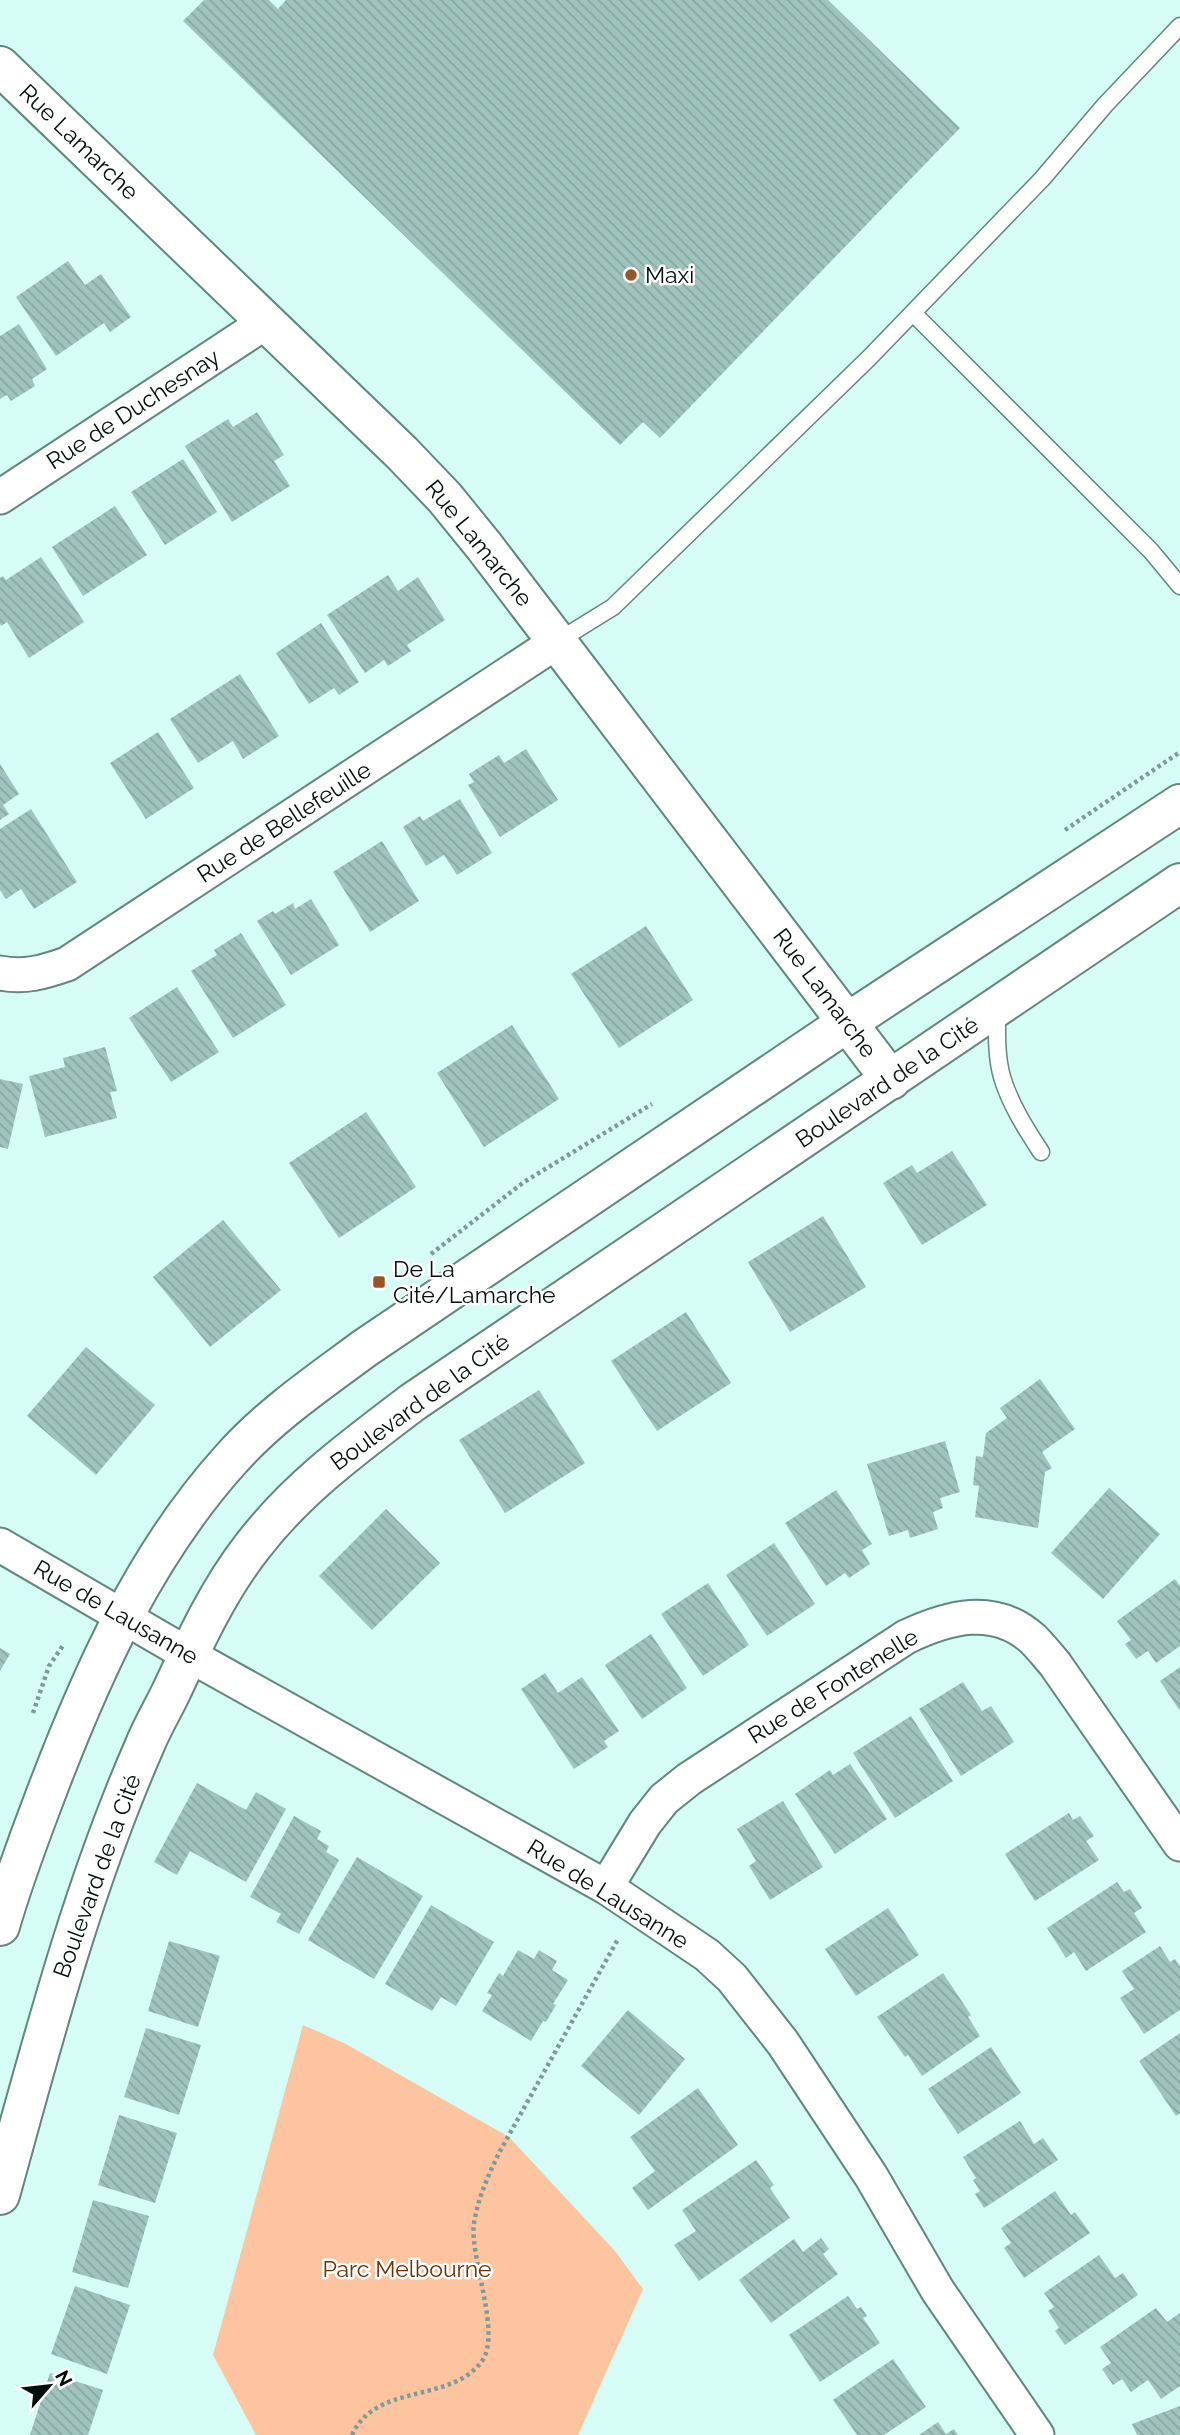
<svg xmlns="http://www.w3.org/2000/svg" width="1180" height="2435" font-family="Raleway,sans-serif">
	<style>
		.park { fill: #fec4a0 }
		.building { fill: url(#building-back-hatch) }
		.lines { fill: none; stroke-linecap: round; stroke-linejoin: round }
		.service-casing { stroke: #628680; stroke-width: 19 }
		.minor-casing { stroke: #628680; stroke-width: 37 }
		.tertiary-casing { stroke: #628680; stroke-width: 42 }
		.path { stroke: #7f9b96; stroke-width: 4.5; stroke-dasharray: 3.5 3.5; stroke-linecap: butt }
		.service { stroke: #fff; stroke-width: 16 }
		.minor { stroke: #fff; stroke-width: 33 }
		.tertiary { stroke: #fff; stroke-width: 38 }
		.poi-dot { fill: #995526; stroke: #fff; stroke-width: 2.5 }
		.labels { text-anchor: middle; stroke-width: 5; stroke-linejoin: round; paint-order: stroke }
		.street-label { font-size: 23px; fill: #030f0d; stroke: #fff }
		.poi-label { font-size: 23px; fill: #030f0d; stroke: #fff; text-anchor: start }
		.park-label { font-size: 23px; fill: #6c3100; stroke: #fff }
	</style>
	<defs>
		<pattern id="building-back-hatch" width="6" height="6" patternUnits="userSpaceOnUse" patternTransform="scale(1.75)"><rect width="6" height="6" fill="#9fc4bd"/><path d="M-1 5l2 2M0 0l6 6M5-1l2 2" fill="none" stroke="#87a7a1"/></pattern>
	</defs>
	<rect width="100%" height="100%" fill="#d5fcf5"/>
	<!-- park -->
	<path class="park" d="M303 2025 346 2044 509 2137 615 2251 643 2289 578 2435H256L213 2355Z"/>
	<!-- building -->
	<g class="building">
		<path d="M204 0H269L278 9 286 0H828L960 128 660 438 643 422 620 445 183 21Z"/>
		<path d="M68 261 85 285 101 274 131 317 110 332 104 323 56 356 16 297Z"/>
		<path d="M19 324 47 369 32 379 35 386 11 401 7 395 0 399V336Z"/>
		<path d="M257 412 284 455 274 461 290 486 232 522 185 446 228 419 233 427Z"/>
		<path d="M183 459 217 512 165 545 131 492Z"/>
		<path d="M115 506 147 555 83 596 52 547Z"/>
		<path d="M41 557 84 622 29 658 7 622 1 626 0 624V578L3 576 6 580Z"/>
		<path d="M388 575 398 591 418 577 445 620 407 645 411 651 388 666 384 660 365 673 327 615Z"/>
		<path d="M321 623 359 682 339 695 334 688 309 704 276 653Z"/>
		<path d="M240 674 279 736 243 759 233 741 198 763 170 719Z"/>
		<path d="M158 732 194 788 146 819 110 763Z"/>
		<path d="M526 749 558 800 500 837 468 785 474 782 469 774 499 755 504 763Z"/>
		<path d="M0 764 19 794 3 805 9 814 0 820Z"/>
		<path d="M460 799 492 853 457 875 444 855 426 866 403 827 420 816 423 821Z"/>
		<path d="M31 809 77 882 34 909 21 889 6 899 0 890V829Z"/>
		<path d="M382 841 419 901 370 932 333 872Z"/>
		<path d="M311 899 339 945 291 975 257 921 273 911 275 914 293 903 295 909Z"/>
		<path d="M646 926 693 1000 619 1048 571 974Z"/>
		<path d="M241 933 286 1005 233 1038 191 971 217 955 214 950Z"/>
		<path d="M177 987 219 1052 171 1082 129 1018Z"/>
		<path d="M512 1025 559 1099 484 1147 437 1073Z"/>
		<path d="M105 1047 117 1091 110 1092 117 1118 45 1137 29 1076 65 1067 63 1058Z"/>
		<path d="M0 1079 23 1084 8 1149 0 1147Z"/>
		<path d="M366 1112 416 1187 339 1238 289 1163Z"/>
		<path d="M952 1151 987 1205 922 1245 883 1183 912 1165 917 1173Z"/>
		<path d="M823 1216 866 1287 790 1332 748 1262Z"/>
		<path d="M223 1220 281 1290 210 1347 153 1277Z"/>
		<path d="M686 1312 731 1383 657 1431 611 1361Z"/>
		<path d="M86 1347 155 1405 96 1475 27 1416Z"/>
		<path d="M1040 1379 1075 1429 1042 1452 1052 1468 1045 1472 1038 1528 975 1517 979 1486 973 1485 976 1456 983 1457 986 1433 1007 1418 1000 1408Z"/>
		<path d="M539 1390 585 1463 505 1513 459 1440Z"/>
		<path d="M945 1441 960 1492 940 1498 943 1508 933 1512 938 1529 910 1538 908 1530 889 1536 867 1464Z"/>
		<path d="M1109 1488 1160 1534 1103 1599 1051 1553Z"/>
		<path d="M836 1490 872 1544 862 1550 870 1564 849 1578 845 1573 826 1586 785 1523Z"/>
		<path d="M386 1509 440 1563 372 1630 319 1576Z"/>
		<path d="M774 1543 815 1604 767 1636 726 1575Z"/>
		<path d="M1175 1579 1180 1586V1646L1156 1663 1148 1651 1136 1659 1125 1644 1131 1640 1117 1621Z"/>
		<path d="M708 1583 749 1645 703 1676 661 1614Z"/>
		<path d="M651 1634 687 1688 642 1719 605 1665Z"/>
		<path d="M0 1648 10 1654 0 1671Z"/>
		<path d="M1180 1667V1711L1160 1681Z"/>
		<path d="M545 1673 558 1693 582 1677 619 1731 604 1741 608 1747 574 1769 521 1689Z"/>
		<path d="M963 1682 982 1711 991 1706 1014 1742 961 1776 919 1709Z"/>
		<path d="M911 1716 953 1781 895 1818 853 1753Z"/>
		<path d="M850 1764 887 1819 835 1854 795 1794 830 1770 833 1775Z"/>
		<path d="M197 1783 246 1810 256 1792 286 1809 246 1882 190 1851 177 1875 154 1862Z"/>
		<path d="M783 1801 823 1867 770 1900 749 1866 756 1861 737 1829Z"/>
		<path d="M1069 1813 1073 1820 1080 1816 1094 1836 1086 1841 1099 1860 1035 1901 1005 1854Z"/>
		<path d="M294 1816 321 1831 317 1839 329 1846 326 1852 339 1860 299 1934 276 1922 281 1914 250 1897Z"/>
		<path d="M357 1857 423 1896 374 1979 308 1940Z"/>
		<path d="M1117 1882 1124 1892 1130 1889 1142 1908 1134 1913 1146 1932 1086 1971 1074 1952 1066 1958 1047 1928Z"/>
		<path d="M431 1905 494 1942 456 2006 441 1997 432 2011 385 1984Z"/>
		<path d="M888 1908 919 1955 856 1996 825 1949Z"/>
		<path d="M169 1941 220 1956 198 2027 148 2011Z"/>
		<path d="M1160 1946 1170 1962 1175 1959 1180 1967V2010L1144 2034 1120 1998 1134 1989 1122 1971Z"/>
		<path d="M518 1950 534 1959 539 1950 557 1961 552 1970 568 1980 553 2004 556 2005 546 2022 543 2021 531 2041 482 2011 492 1995 487 1993 499 1973 503 1976Z"/>
		<path d="M943 1973 971 2015 968 2017 980 2036 922 2076 908 2055 905 2057 877 2017Z"/>
		<path d="M628 2010 685 2059 639 2115 581 2066Z"/>
		<path d="M146 2028 201 2045 179 2115 124 2097Z"/>
		<path d="M1180 2033V2113L1176 2116 1139 2061Z"/>
		<path d="M991 2047 1021 2093 958 2134 928 2089Z"/>
		<path d="M698 2088 738 2145 648 2210 632 2188 655 2171 630 2137Z"/>
		<path d="M119 2115 177 2133 155 2203 98 2185Z"/>
		<path d="M1020 2121 1034 2144 1043 2138 1058 2160 984 2208 975 2194 980 2191 973 2180 976 2178 963 2157Z"/>
		<path d="M756 2160 774 2185 770 2188 790 2218 699 2281 674 2245 696 2231 682 2210Z"/>
		<path d="M1055 2191 1071 2215 1075 2212 1090 2233 1024 2278 1004 2248 1011 2243 1001 2228Z"/>
		<path d="M93 2200 149 2216 128 2288 72 2272Z"/>
		<path d="M821 2238 829 2249 823 2254 838 2274 771 2323 739 2280 794 2239 803 2252Z"/>
		<path d="M1099 2255 1115 2278 1123 2273 1138 2295 1065 2345 1055 2331 1059 2328 1048 2311 1054 2307 1044 2293Z"/>
		<path d="M75 2286 130 2305 107 2374 51 2354Z"/>
		<path d="M848 2296 857 2309 861 2307 867 2316 863 2318 880 2343 820 2382 789 2335Z"/>
		<path d="M1156 2308 1167 2322 1180 2313V2386L1161 2399 1148 2380 1131 2392 1122 2379 1113 2385 1102 2369 1111 2363 1100 2347Z"/>
		<path d="M893 2359 926 2407 884 2435H857L833 2400Z"/>
		<path d="M50 2373 103 2390 88 2435H30Z"/>
		<path d="M1180 2406V2435H1137L1132 2424Z"/>
		<path d="M938 2422 946 2434 954 2429 958 2435H919Z"/>
	</g>
	<g class="lines">
		<!-- service casing -->
		<g class="service-casing">
			<g id="service">
				<path d="M914 314 1151 551 1180 586"/>
				<path d="M558 641 613 607 869 358 1042 179 1105 105 1180 26"/>
				<path d="M997 1010C997 1032 996 1056 1002 1077 1010 1104 1026 1129 1041 1152"/>
			</g>
		</g>
		<!-- minor casing -->
		<g class="minor-casing">
			<g id="minor">
				<path d="M0 497 266 322"/>
				<path d="M0 973C24 978 44 972 67 964L558 641"/>
				<path d="M0 1545 189 1655 606 1887 707 1955 732 1978 783 2043 871 2176 938 2291 1037 2435"/>
				<path d="M606 1887 645 1823 664 1799 689 1779 906 1637C948 1617 994 1604 1033 1639 1041 1647 1048 1656 1055 1664L1180 1844"/>
			</g>
		</g>
		<!-- tertiary casing -->
		<g class="tertiary-casing">
			<g id="tertiary">
				<path d="M0 66 402 453 445 498 484 546 891 1080"/>
				<path d="M0 1926C13 1880 30 1836 47 1791 92 1673 145 1554 231 1459 269 1416 319 1382 365 1348L848 1022 1180 804"/>
				<path d="M0 2195C42 2043 81 1891 144 1747 152 1727 163 1709 172 1690 195 1641 219 1589 252 1547 296 1489 355 1446 413 1402L1180 883"/>
			</g>
		</g>
		<!-- path -->
		<g class="path">
			<path d="M1065 830 1180 752"/>
			<path d="M431 1254 524 1182 652 1104"/>
			<path d="M33 1713 49 1666 64 1644"/>
			<path d="M352 2435C376 2382 451 2404 482 2361 502 2333 469 2257 474 2223 478 2198 488 2176 499 2153L618 1939"/>
		</g>
		<!-- service -->
		<use href="#service" class="service"/>
		<!-- minor -->
		<use href="#minor" class="minor"/>
		<!-- tertiary -->
		<use href="#tertiary" class="tertiary"/>
	</g>
	<!-- markers -->
	<g class="poi-dot">
		<circle cx="631" cy="275" r="7"/>
		<rect x="372" y="1275" width="14" height="14" rx="3.5"/>
	</g>
	<g class="labels">
		<!-- street labels -->
		<g class="street-label">
			<text transform="translate(79 142) rotate(44)" y="8">Rue Lamarche</text>
			<text transform="translate(133 409) rotate(-33)" y="8">Rue de Duchesnay</text>
			<text transform="translate(479 543) rotate(51)" y="8">Rue Lamarche</text>
			<text transform="translate(284 822) rotate(-33)" y="8">Rue de Bellefeuille</text>
			<text transform="translate(825 993) rotate(53)" y="8">Rue Lamarche</text>
			<text transform="translate(887 1082) rotate(-34)" y="8">Boulevard de la Cité</text>
			<text transform="translate(420 1402) rotate(-36)" y="8">Boulevard de la Cité</text>
			<text transform="translate(116 1612) rotate(30)" y="8">Rue de Lausanne</text>
			<text transform="translate(833 1686) rotate(-32)" y="8">Rue de Fontenelle</text>
			<text transform="translate(97 1876) rotate(-70)" y="8">Boulevard de la Cité</text>
			<text transform="translate(608 1894) rotate(32)" y="8">Rue de Lausanne</text>
		</g>
		<!-- poi labels -->
		<g class="poi-label">
			<text x="645" y="283">Maxi</text>
			<text x="393" y="1277">De La<tspan x="393" dy="26">Cité/Lamarche</tspan></text>
		</g>
		<!-- park labels -->
		<g class="park-label">
			<text x="407" y="2277">Parc Melbourne</text>
		</g>
	</g>
	<!-- north arrow -->
	<g transform="translate(49 2386) rotate(62)" stroke="#ffffff" stroke-width="5" paint-order="stroke">
	<path d="M0-5L12 26L0 18L-12 26Z" fill="#030f0d"/>
	<text y="-10" font-size="19" font-weight="bold" text-anchor="middle" fill="#030f0d">N</text>
	</g>
</svg>
